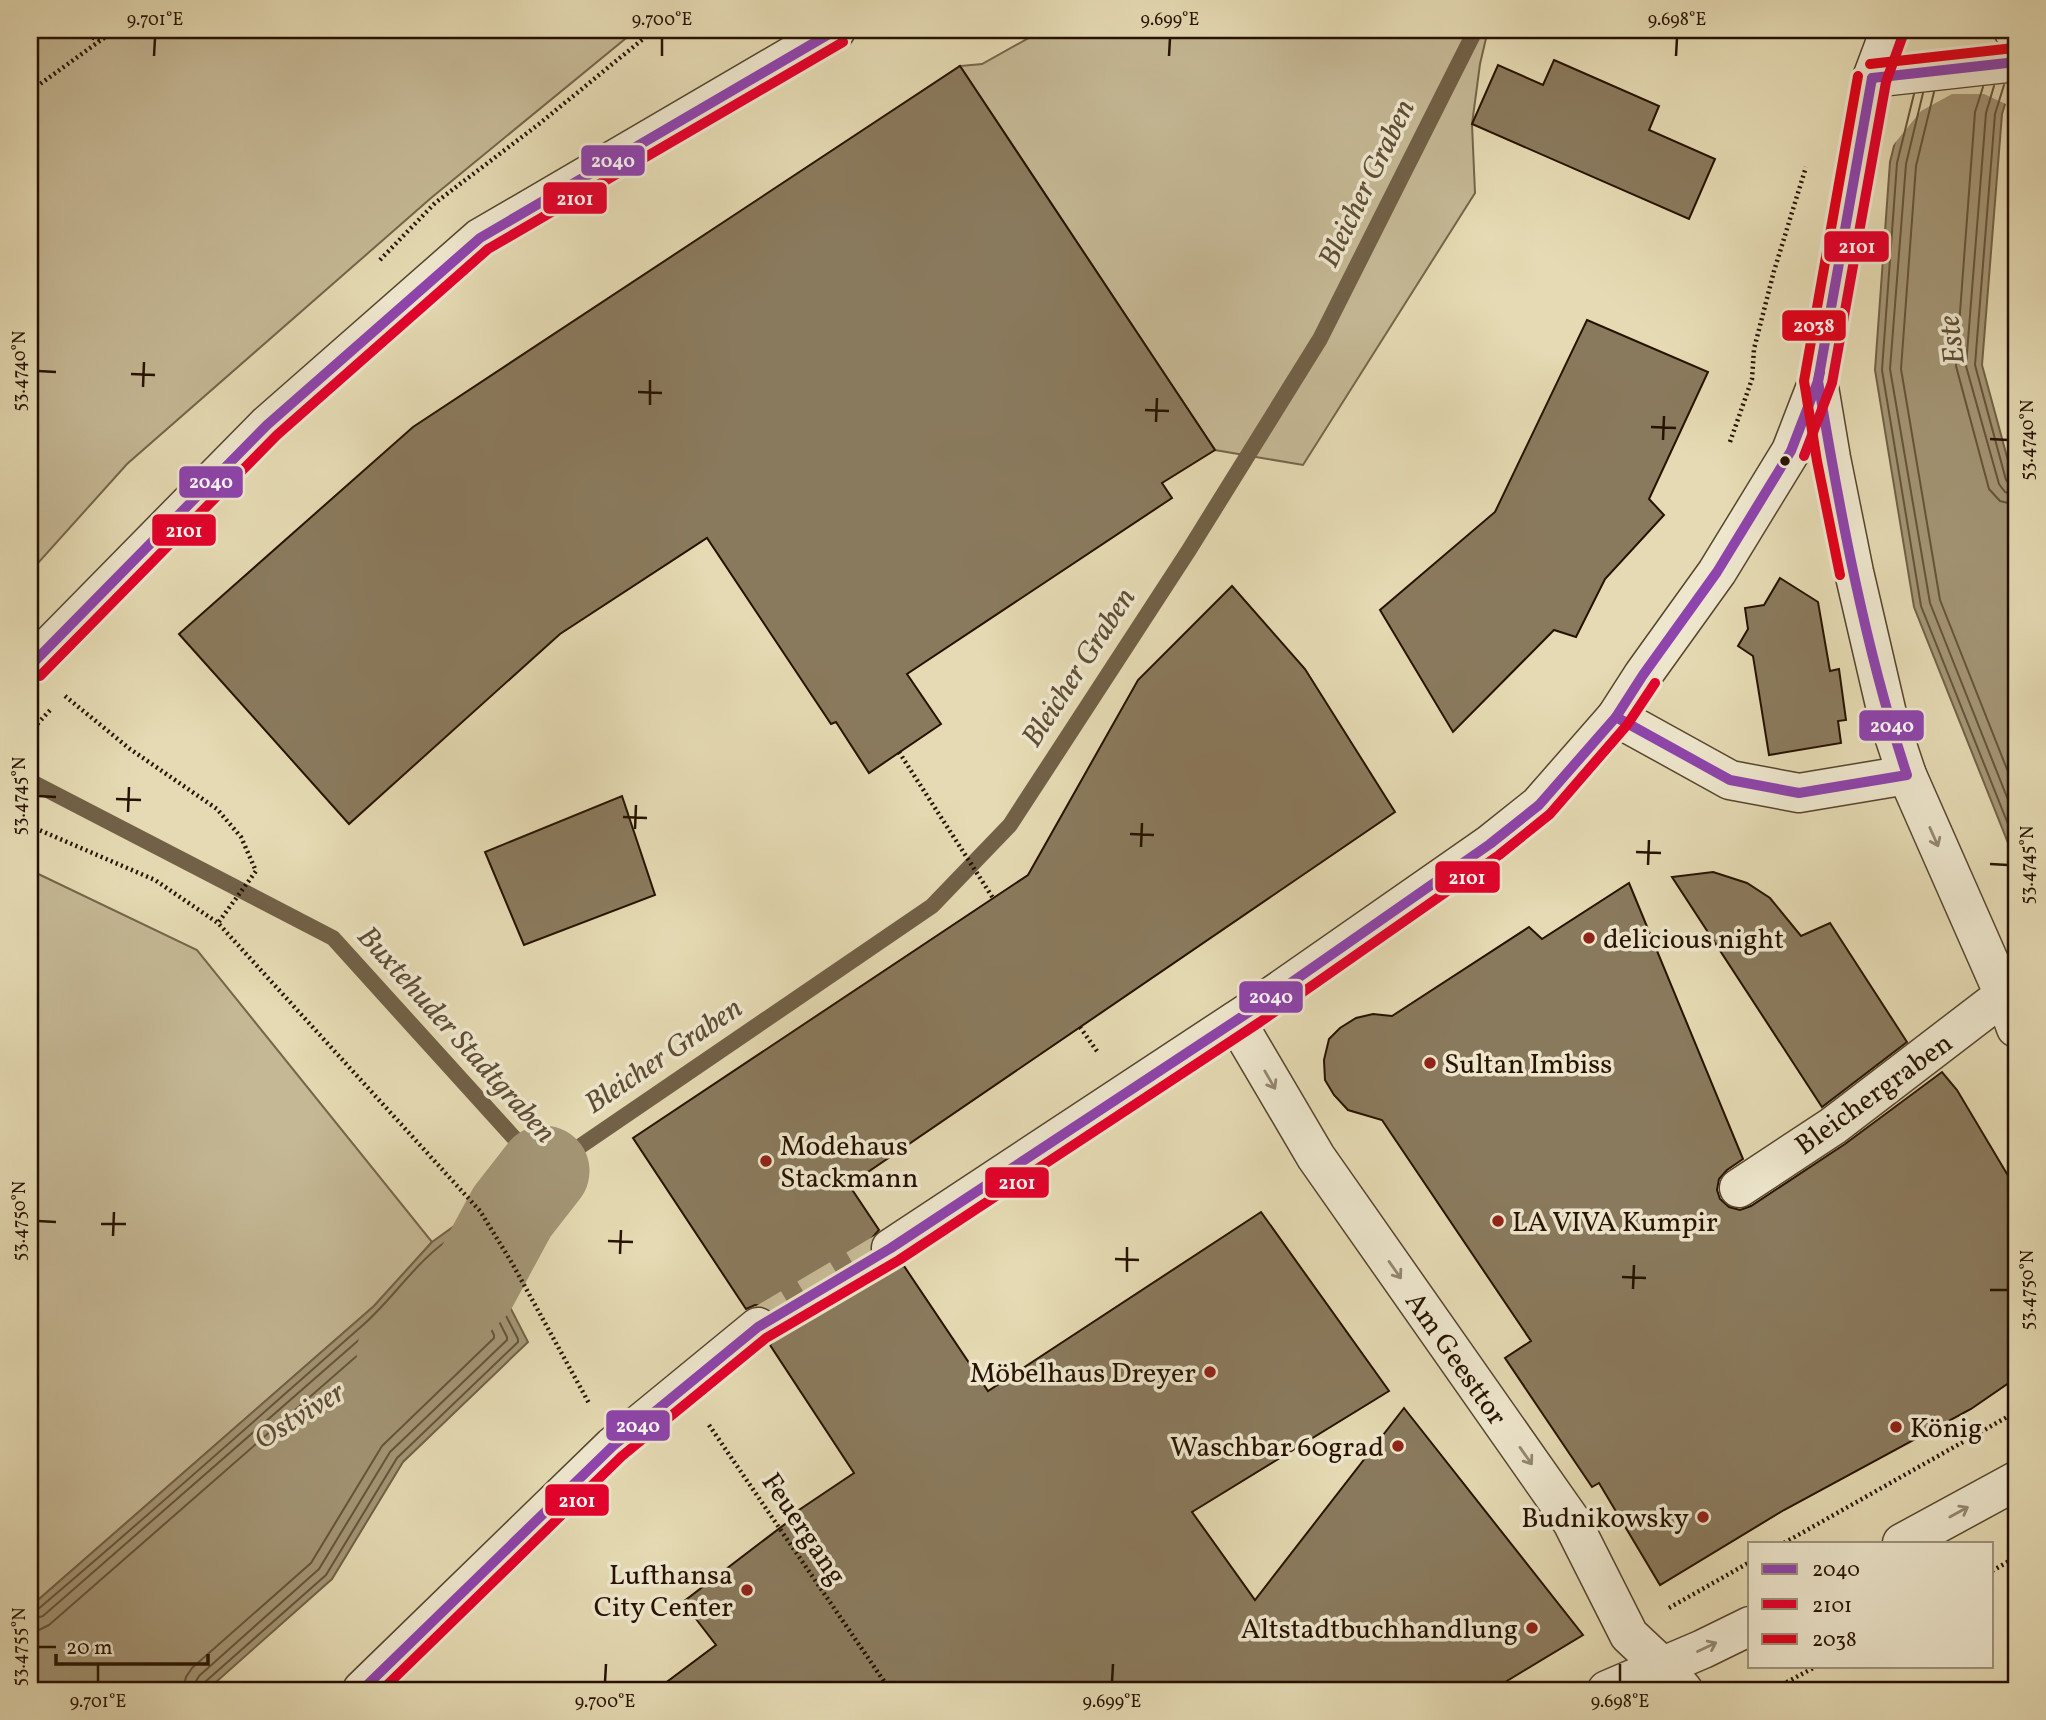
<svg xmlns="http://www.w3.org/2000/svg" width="2046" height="1720" font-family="Vollkorn,serif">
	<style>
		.green { fill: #c5b895; stroke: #76654a; stroke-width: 2 }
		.water { fill: #a49676; stroke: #726147; stroke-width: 2 }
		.pier { fill: #e5dab3 }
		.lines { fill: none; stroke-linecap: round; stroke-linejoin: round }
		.shore { stroke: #66543b; stroke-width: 2 }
		.stream { stroke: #726147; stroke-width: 16 }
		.river { stroke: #a49676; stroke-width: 91 }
		.building { fill: #8a7a5d; stroke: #271200; stroke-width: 2 }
		.minor-tunnel { stroke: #c8bc98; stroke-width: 38; stroke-dasharray: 38 19; stroke-linecap: butt }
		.minor-casing { stroke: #56442d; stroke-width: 41 }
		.path { stroke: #271200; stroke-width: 4.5; stroke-dasharray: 2 3.5; stroke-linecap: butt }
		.minor { stroke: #eee7ce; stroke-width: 38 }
		.bus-1-casing { stroke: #eee7ce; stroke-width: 16 }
		.bus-2-casing { stroke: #eee7ce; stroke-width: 16 }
		.bus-3-casing { stroke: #eee7ce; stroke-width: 16 }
		.bus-1 { stroke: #8e44ad; stroke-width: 10 }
		.bus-2 { stroke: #e4002b; stroke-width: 10 }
		.bus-3 { stroke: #e2001a; stroke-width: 10 }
		.oneway { stroke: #948771 }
		.ticks { fill: none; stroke: #271200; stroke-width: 2.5 }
		.bus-dot { fill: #271200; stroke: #eee7ce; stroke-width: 2.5 }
		.poi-dot { fill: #8f2418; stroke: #eee7ce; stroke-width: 2.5 }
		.labels { text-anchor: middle; stroke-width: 7; stroke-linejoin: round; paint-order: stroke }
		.poi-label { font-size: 28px; fill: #271200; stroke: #eee7ce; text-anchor: start }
		.street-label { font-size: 28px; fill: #271200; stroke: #eee7ce }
		.water-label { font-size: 30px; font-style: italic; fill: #5f4d35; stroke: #eee7ce }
		.line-badge { stroke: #eee7ce; stroke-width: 2.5 }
		.badge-label { font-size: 19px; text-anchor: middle; font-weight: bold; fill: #fff }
		.neatline { fill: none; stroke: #271200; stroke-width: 2.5 }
		.ticks-label { font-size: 18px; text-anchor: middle; fill: #271200 }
	</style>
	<rect width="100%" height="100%" fill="#e5dab3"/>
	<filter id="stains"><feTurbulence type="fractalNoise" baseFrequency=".00286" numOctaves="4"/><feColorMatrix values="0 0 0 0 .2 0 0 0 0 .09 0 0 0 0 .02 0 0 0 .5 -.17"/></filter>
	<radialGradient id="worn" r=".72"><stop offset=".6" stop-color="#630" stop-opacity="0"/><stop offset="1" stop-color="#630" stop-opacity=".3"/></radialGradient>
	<!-- green -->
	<g class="green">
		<path d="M30 30H636L431 198 127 464 30 572Z"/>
		<path d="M1043 30H1488L1480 64 1472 124 1475 193 1303 465 1215 450 960 66 982 64Z"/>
		<path d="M30 870 197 950 432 1242 374 1306 30 1607Z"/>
	</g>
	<!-- water -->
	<g class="water">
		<path d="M1923 30 2016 68 2002 114 1982 365 2016 490V863L1914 607 1875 370 1890 162Z"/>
		<path d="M453 1227 473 1235 528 1342 403 1462 332 1579 207 1690H30V1607L374 1306 432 1242Z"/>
	</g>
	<!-- pier -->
	<path class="pier" d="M1919 30H2016V79L2008 105 1984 94H1952L1921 111 1890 149Z"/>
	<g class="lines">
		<!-- shore -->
		<g class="shore">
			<path d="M2004 85 1995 114 1975 365 2006 480 2010 485 2016 486"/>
			<path d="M1994 86 1986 113 1966 366 1999 484 2005 492 2016 495"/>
			<path d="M1983 87 1975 112 1956 366 1989 489 2000 501 2016 505"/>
			<path d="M1934 92 1916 166 1901 369 1940 600 2016 792"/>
			<path d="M1923 93 1906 164 1890 369 1930 603 2016 820"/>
			<path d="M1914 94 1897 163 1882 370 1921 606 2016 844"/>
			<path d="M30 1612 37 1610C147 1517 254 1421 363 1325 394 1298 418 1258 454 1236L467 1240 518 1339V1342L397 1458 326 1575 205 1682 203 1690"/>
			<path d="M30 1620 43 1616 384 1318 442 1254 454 1246 461 1247 507 1337V1340L390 1452 319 1569 199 1676 195 1683 194 1690"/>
			<path d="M30 1631 39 1630 49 1625 391 1326 449 1262 456 1260 494 1335V1338L382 1446 311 1563 192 1668 186 1677 183 1690"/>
		</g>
		<!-- stream -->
		<path class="stream" d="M30 781 333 938 544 1171 932 906 1010 825 1189 550 1320 339 1474 33V30"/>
		<!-- river -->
		<path class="river" d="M402 1353 472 1286 512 1212 544 1171"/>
	</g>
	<!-- building -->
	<g class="building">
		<path d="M1554 60 1659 106 1649 130 1715 159 1689 219 1472 124 1498 65 1543 85Z"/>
		<path d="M960 66 1215 450 1162 483 1172 498 907 674 941 724 869 773 836 722 831 724 707 538 560 634 349 824 179 634 413 427Z"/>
		<path d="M1587 320 1708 372 1649 499 1664 515 1605 579 1576 637 1554 630 1453 732 1380 610 1495 512Z"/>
		<path d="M1780 578 1818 602 1830 671 1839 669 1846 720 1838 721 1841 743 1769 755 1753 656 1738 646 1748 629 1745 608 1764 605Z"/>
		<path d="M1232 586 1305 669 1395 812 849 1185 879 1230 871 1239 869 1249 872 1259 882 1268 893 1270 904 1266 988 1391 1261 1212 1389 1391 1192 1512 1255 1600 1404 1408 1583 1635 1492 1690H656L716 1645 683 1602 789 1521 787 1518 854 1473 770 1345 779 1334 780 1324 775 1314 765 1306 755 1305 746 1309 633 1138 1028 875 1138 680Z"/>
		<path d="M622 796 655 895 524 945 485 852Z"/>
		<path d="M1713 872 1747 883 1770 898 1801 936 1830 923 1907 1042 1822 1107 1672 877Z"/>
		<path d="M1629 883 1743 1159 1727 1170 1719 1179 1717 1190 1720 1199 1729 1207 1740 1210 1751 1206 1845 1144 1942 1072 1957 1090 2016 1189V1378L1971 1409 1784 1510 1660 1585 1599 1483 1592 1487 1505 1358 1531 1341 1382 1120 1348 1110 1334 1095 1325 1080 1324 1060 1329 1039 1340 1028 1356 1018 1373 1014 1392 1016 1529 927 1542 939Z"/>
	</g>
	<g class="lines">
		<!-- minor-tunnel -->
		<path class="minor-tunnel" d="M758 1327 891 1248"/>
		<!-- minor casing -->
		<g class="minor-casing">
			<g id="minor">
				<path d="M1890 30 1872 78 1818 381 1831 458 1854 572 1888 718 1907 775 2004 995 2016 1028"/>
				<path d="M2013 30 2016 33"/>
				<path d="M1872 78 2016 62"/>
				<path d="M30 666 267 425 480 238 836 30"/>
				<path d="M1616 717 1730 780 1799 793 1907 775"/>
				<path d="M1236 1021 1316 1157 1572 1522 1629 1635 1663 1667 1683 1690"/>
				<path d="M1739 1188 1833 1126 2004 995"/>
				<path d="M891 1248 1252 1010 1490 844 1539 805 1616 717 1643 675 1717 572 1791 451 1818 381"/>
				<path d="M1902 1543 2016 1481"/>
				<path d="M362 1690 613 1446 758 1327"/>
				<path d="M1607 1690 1703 1649 1750 1626"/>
			</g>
		</g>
		<!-- path -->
		<g class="path">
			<path d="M66 30 101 40 118 30"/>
			<path d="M880 36 892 30"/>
			<path d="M30 41 36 87 30 92"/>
			<path d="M36 87 101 40"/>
			<path d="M380 260 435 203 539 124 654 30"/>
			<path d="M1730 442 1752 379 1754 349 1774 271 1806 167"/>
			<path d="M65 696 130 749 217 809 241 837 256 871 218 923"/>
			<path d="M30 732 52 708"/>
			<path d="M899 752 993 898"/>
			<path d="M30 826 155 880 218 923 480 1211 512 1263 590 1405"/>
			<path d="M1080 1027 1099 1054"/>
			<path d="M709 1425 890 1690"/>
			<path d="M1784 1543 2016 1412"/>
			<path d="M1992 1571 2016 1557"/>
			<path d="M1669 1608 1750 1562"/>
			<path d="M1772 1690 1817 1666"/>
		</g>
		<!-- minor -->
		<use href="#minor" class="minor"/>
		<!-- bus-1 casing -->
		<g class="bus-1-casing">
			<g id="bus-1">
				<path d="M1872 78 2016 62"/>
				<path d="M30 666 267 425 480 238 836 30"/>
				<path d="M1616 717 1730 780 1799 793 1907 775C1865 648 1840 513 1818 381L1820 372"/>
				<path d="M362 1690 613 1446 758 1327 891 1248 1252 1010 1490 844 1539 805 1616 717 1643 675 1717 572 1791 451 1818 381 1872 78"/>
			</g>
		</g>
		<!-- bus-2 casing -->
		<g class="bus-2-casing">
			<g id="bus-2">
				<path d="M1804 456 1832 383 1886 82 1903 35"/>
				<path d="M40 676 277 435 488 249 843 42"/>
				<path d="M382 1690 622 1456 766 1338 899 1260 1260 1022 1499 855 1550 814 1627 725 1655 683"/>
			</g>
		</g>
		<!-- bus-3 casing -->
		<g class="bus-3-casing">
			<g id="bus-3">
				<path d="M1870 64 2014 48"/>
				<path d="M1840 575 1817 461 1804 381 1858 76"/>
			</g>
		</g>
		<!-- bus-1 -->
		<use href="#bus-1" class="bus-1"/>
		<!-- bus-2 -->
		<use href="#bus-2" class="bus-2"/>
		<!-- bus-3 -->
		<use href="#bus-3" class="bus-3"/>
	</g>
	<!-- one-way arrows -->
	<defs><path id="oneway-shaft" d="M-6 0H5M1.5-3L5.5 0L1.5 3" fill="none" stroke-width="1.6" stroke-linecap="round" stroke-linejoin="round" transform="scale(1.75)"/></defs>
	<g class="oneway">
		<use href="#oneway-shaft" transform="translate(1934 837) rotate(66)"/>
		<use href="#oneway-shaft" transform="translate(1270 1080) rotate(60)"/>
		<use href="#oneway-shaft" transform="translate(1395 1270) rotate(55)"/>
		<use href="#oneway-shaft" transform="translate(1526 1456) rotate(55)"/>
		<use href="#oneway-shaft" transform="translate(1959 1512) rotate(-29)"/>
		<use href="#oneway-shaft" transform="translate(1707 1647) rotate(-25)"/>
	</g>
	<!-- ticks -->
	<path class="ticks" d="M154 56 155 38M662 56V38M1169 56 1170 38M1676 56 1677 38M38 371 56 372M131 374 155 375M143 387 144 362M638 392 662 393M650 405V380M1145 410 1169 411M1156 422 1157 398M1651 427 1676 428M1990 439 2008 440M1663 440 1664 416M38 796 56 797M116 799 141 800M128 812 129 787M623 817 647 818M635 829 636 805M1130 834 1154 835M1141 847 1142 823M1636 852 1661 853M1990 864 2008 865M1648 865 1649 840M38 1221 56 1222M101 1224H126M113 1236 114 1212M608 1241 633 1242M620 1254 621 1230M1115 1259 1139 1260M1127 1272V1247M1622 1277 1646 1278M1633 1289 1634 1265M1990 1290H2008M38 1647H56M98 1682V1664M605 1682 606 1664M1112 1682 1113 1664M1620 1682V1664"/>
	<!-- markers -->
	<circle class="bus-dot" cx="1785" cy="461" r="6"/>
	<g class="poi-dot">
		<circle cx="1589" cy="938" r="7"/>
		<circle cx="1430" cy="1063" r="7"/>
		<circle cx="766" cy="1161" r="7"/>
		<circle cx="1498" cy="1221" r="7"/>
		<circle cx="1210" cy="1372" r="7"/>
		<circle cx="1896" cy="1427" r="7"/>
		<circle cx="1398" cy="1446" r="7"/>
		<circle cx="1703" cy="1517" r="7"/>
		<circle cx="747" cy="1590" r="7"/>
		<circle cx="1532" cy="1628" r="7"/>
	</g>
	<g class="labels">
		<!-- poi labels -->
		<g class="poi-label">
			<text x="1603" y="948">delicious night</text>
			<text x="1444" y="1073">Sultan Imbiss</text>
			<text x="780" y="1155">Modehaus<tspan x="780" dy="32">Stackmann</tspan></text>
			<text x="1512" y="1231">LA VIVA Kumpir</text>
			<text x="1196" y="1382" text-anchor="end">Möbelhaus Dreyer</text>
			<text x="1910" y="1437">König</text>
			<text x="1384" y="1456" text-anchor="end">Waschbar 60grad</text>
			<text x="1689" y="1527" text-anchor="end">Budnikowsky</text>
			<text x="733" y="1584" text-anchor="end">Lufthansa<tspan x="733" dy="32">City Center</tspan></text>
			<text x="1518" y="1638" text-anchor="end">Altstadtbuchhandlung</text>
		</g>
		<!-- street labels -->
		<g class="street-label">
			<text transform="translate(1873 1093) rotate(-36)" y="10">Bleichergraben</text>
			<text transform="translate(1457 1358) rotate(55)" y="10">Am Geesttor</text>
			<text transform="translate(805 1528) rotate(56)" y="10">Feuergang</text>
		</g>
		<!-- water labels -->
		<g class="water-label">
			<text transform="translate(1366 183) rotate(-64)" y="10">Bleicher Graben</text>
			<text transform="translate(1951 340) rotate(-97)" y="10">Este</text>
			<text transform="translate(1078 667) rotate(-57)" y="10">Bleicher Graben</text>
			<text transform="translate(457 1034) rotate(48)" y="10">Buxtehuder Stadtgraben</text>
			<text transform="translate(663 1055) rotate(-34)" y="10">Bleicher Graben</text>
			<text transform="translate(299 1415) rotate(-32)" y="10">Ostviver</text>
		</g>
	</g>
	<g class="line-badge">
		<rect x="580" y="144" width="66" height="33" rx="7" fill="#8e44ad"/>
		<rect x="542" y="181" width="66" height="34" rx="7" fill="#e4002b"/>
		<rect x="1823" y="230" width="67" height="33" rx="7" fill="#e4002b"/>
		<rect x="1781" y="309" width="66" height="33" rx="7" fill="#e2001a"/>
		<rect x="178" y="465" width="66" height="34" rx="7" fill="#8e44ad"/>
		<rect x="151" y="513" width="66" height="34" rx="7" fill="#e4002b"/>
		<rect x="1858" y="709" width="67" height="33" rx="7" fill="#8e44ad"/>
		<rect x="1434" y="860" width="67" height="34" rx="7" fill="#e4002b"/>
		<rect x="1238" y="980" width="66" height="34" rx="7" fill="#8e44ad"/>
		<rect x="984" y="1166" width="66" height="33" rx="7" fill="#e4002b"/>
		<rect x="605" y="1409" width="66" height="33" rx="7" fill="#8e44ad"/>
		<rect x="544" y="1483" width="66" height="34" rx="7" fill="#e4002b"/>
	</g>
	<g class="badge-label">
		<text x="613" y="167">2040</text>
		<text x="575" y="205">2101</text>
		<text x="1857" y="253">2101</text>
		<text x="1814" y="332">2038</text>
		<text x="211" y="488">2040</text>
		<text x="184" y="537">2101</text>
		<text x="1892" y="732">2040</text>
		<text x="1467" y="884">2101</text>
		<text x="1271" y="1003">2040</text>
		<text x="1017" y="1189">2101</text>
		<text x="638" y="1432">2040</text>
		<text x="577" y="1507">2101</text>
	</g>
	<!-- margin -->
	<rect width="2046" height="1720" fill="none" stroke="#e5dab3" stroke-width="77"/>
	<!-- legend -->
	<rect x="1748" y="1542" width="245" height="126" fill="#eee7ce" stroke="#9e927c" stroke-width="2"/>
	<rect x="1762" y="1564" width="35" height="10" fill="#8e44ad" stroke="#9e927c" stroke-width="2"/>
	<text x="1812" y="1576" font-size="21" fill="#271200">2040</text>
	<rect x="1762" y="1599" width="35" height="10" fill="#e4002b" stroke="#9e927c" stroke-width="2"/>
	<text x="1812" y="1612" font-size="21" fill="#271200">2101</text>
	<rect x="1762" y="1634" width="35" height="10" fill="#e2001a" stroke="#9e927c" stroke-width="2"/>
	<text x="1812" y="1646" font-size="21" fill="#271200">2038</text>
	<!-- scale -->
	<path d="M56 1654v10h152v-10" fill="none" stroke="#271200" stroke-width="3.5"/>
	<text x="66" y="1654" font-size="21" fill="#271200" stroke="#eee7ce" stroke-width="5" paint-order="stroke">20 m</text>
	<rect x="38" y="38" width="1970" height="1644" class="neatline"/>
	<g class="ticks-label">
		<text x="155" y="25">9.701°E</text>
		<text x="662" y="25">9.700°E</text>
		<text x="1170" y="25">9.699°E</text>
		<text x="1677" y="25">9.698°E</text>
		<text transform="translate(19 371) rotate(-90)" y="6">53.4740°N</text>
		<text transform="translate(2027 440) rotate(-90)" y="6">53.4740°N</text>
		<text transform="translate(19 796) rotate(-90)" y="6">53.4745°N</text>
		<text transform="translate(2027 865) rotate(-90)" y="6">53.4745°N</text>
		<text transform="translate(19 1221) rotate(-90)" y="6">53.4750°N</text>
		<text transform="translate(2027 1290) rotate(-90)" y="6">53.4750°N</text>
		<text transform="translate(19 1647) rotate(-90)" y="6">53.4755°N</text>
		<text x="98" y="1707">9.701°E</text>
		<text x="605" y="1707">9.700°E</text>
		<text x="1112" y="1707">9.699°E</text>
		<text x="1620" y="1707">9.698°E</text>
	</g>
	<rect width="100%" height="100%" filter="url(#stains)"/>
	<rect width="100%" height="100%" fill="url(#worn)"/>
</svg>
